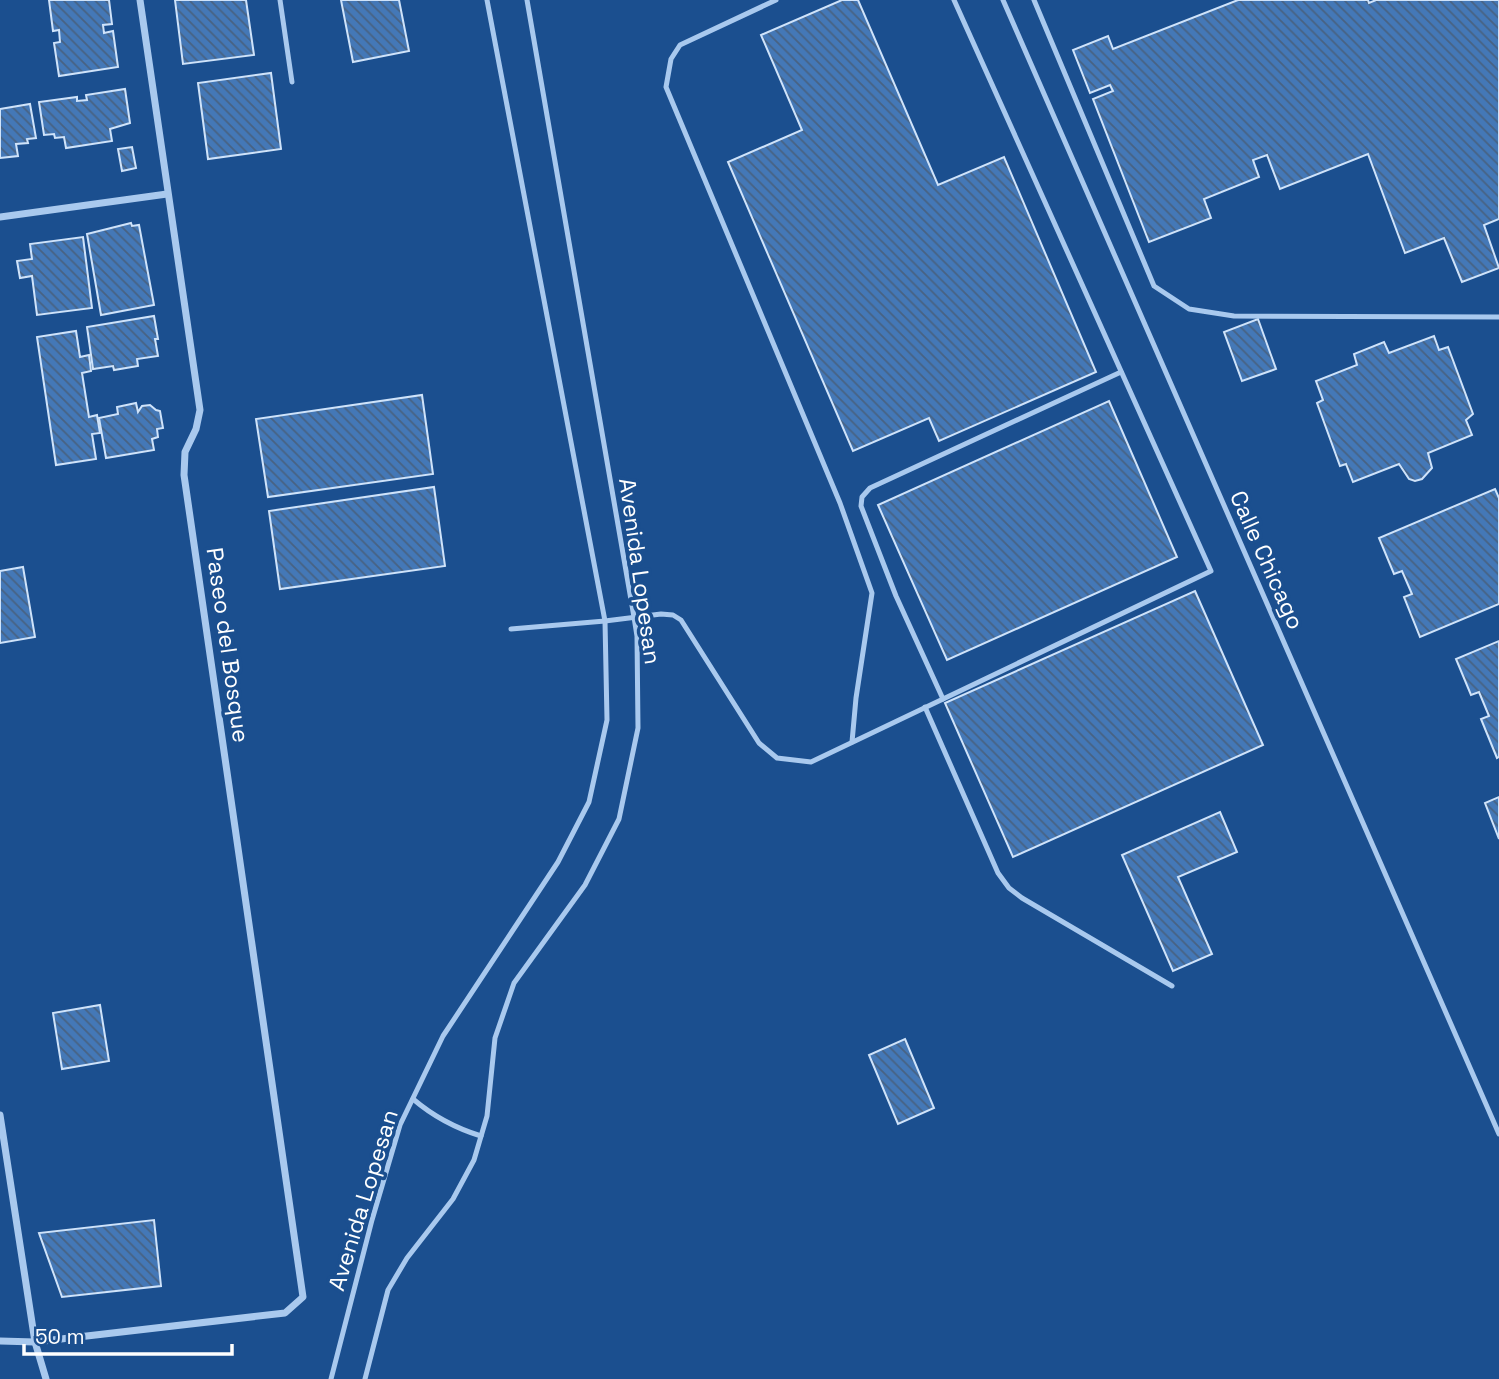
<svg xmlns="http://www.w3.org/2000/svg" width="1499" height="1379" font-family="'Space Grotesk',sans-serif">
	<style>
		.building { fill: url(#building-back-hatch); stroke: #cfe3fa; stroke-width: 2 }
		.lines { fill: none; stroke-linecap: round; stroke-linejoin: round }
		.service { stroke: #a9c9ee; stroke-width: 5 }
		.minor { stroke: #a9c9ee; stroke-width: 7 }
		.labels { text-anchor: middle; stroke-width: 7; stroke-linejoin: round; paint-order: stroke }
		.street-label { font-size: 23px; fill: #fff; stroke: #1b4f8f }
	</style>
	<defs>
		<pattern id="building-back-hatch" width="6" height="6" patternUnits="userSpaceOnUse" patternTransform="scale(1.75)"><rect width="6" height="6" fill="#4478b7"/><path d="M-1 5l2 2M0 0l6 6M5-1l2 2" fill="none" stroke="#486282"/></pattern>
	</defs>
	<rect width="100%" height="100%" fill="#1b4f8f"/>
	<!-- building -->
	<g class="building">
		<path d="M49 0H109L112 24 103 25 104 33 113 31 118 67 59 76 54 43 60 42 59 30 53 31Z"/>
		<path d="M175 0H246L254 55 183 64Z"/>
		<path d="M341 0H399L409 51 353 62Z"/>
		<path d="M842 0H858L938 185 1004 157 1096 372 939 441 929 418 853 451 728 162 802 130 761 35Z"/>
		<path d="M1238 0H1368L1369 3 1376 0H1499V219L1484 225 1499 268 1462 282 1444 238 1405 253 1368 154 1280 189 1267 155 1253 160 1259 177 1204 199 1211 218 1149 242 1093 99 1113 91 1110 85 1090 93 1073 50 1108 36 1113 49Z"/>
		<path d="M271 73 281 149 208 159 198 83Z"/>
		<path d="M125 89 130 123 110 129 112 141 66 148 64 137 55 138 54 134 44 135 39 102 77 97V101L87 100 86 95Z"/>
		<path d="M30 104 36 138 27 139 28 143 16 144 18 156 0 158V109Z"/>
		<path d="M132 147 136 168 122 171 118 149Z"/>
		<path d="M131 223 132 226 139 225 154 305 101 315 87 234Z"/>
		<path d="M83 237 92 308 37 315 32 276 20 278 17 261 32 259 30 244Z"/>
		<path d="M154 316 158 339H155L158 356 137 359 138 366 114 370 113 366 93 369 87 327Z"/>
		<path d="M1258 319 1276 369 1242 381 1224 332Z"/>
		<path d="M76 331 80 357 89 355 91 371 82 373 89 417 97 415 100 433 92 434 96 459 56 465 37 337Z"/>
		<path d="M1434 336 1439 350 1448 347 1473 414 1466 420 1472 435 1428 453 1432 468 1422 479 1415 481 1409 479 1399 464 1353 482 1346 464 1340 466 1317 403 1323 400 1316 381 1357 365 1354 354 1384 342 1389 353Z"/>
		<path d="M422 395 433 474 268 497 256 419Z"/>
		<path d="M1109 401 1177 557 947 660 878 505Z"/>
		<path d="M136 403 138 412 142 406 150 405 156 410 160 411 163 428 157 429 158 437 152 439 154 450 106 458 99 418 118 414 117 407Z"/>
		<path d="M434 487 445 566 280 589 269 511Z"/>
		<path d="M1495 489 1499 498V604L1420 637 1404 597 1412 594 1402 571 1394 574 1379 538Z"/>
		<path d="M23 567 35 637 0 643V571Z"/>
		<path d="M1195 591 1263 745 1013 857 945 703Z"/>
		<path d="M1499 641V757L1497 758 1481 719 1489 716 1479 692 1471 695 1456 659Z"/>
		<path d="M1499 797V839L1485 803Z"/>
		<path d="M1220 812 1237 852 1178 877 1212 954 1173 971 1122 855Z"/>
		<path d="M100 1005 109 1061 62 1069 53 1013Z"/>
		<path d="M905 1039 934 1108 898 1124 869 1055Z"/>
		<path d="M154 1220 161 1286 62 1297 39 1233Z"/>
	</g>
	<g class="lines">
		<!-- service -->
		<g class="service">
			<path d="M280 0 292 82"/>
			<path d="M776 0 680 45 671 59 666 87 840 503 872 593 856 698 852 742"/>
			<path d="M1003 0 1499 1134"/>
			<path d="M1034 0 1154 286 1189 309 1234 316 1499 317"/>
			<path d="M511 629 605 621 661 614 673 615 681 620 759 743 777 758 811 762 1211 571 954 0"/>
			<path d="M943 699 896 596 861 506 862 497 870 488 1121 372"/>
			<path d="M925 707 998 873 1009 888 1022 898 1172 986"/>
			<path d="M413 1099C434 1117 455 1128 481 1136"/>
			<path d="M331 1379 372 1220 400 1125 443 1036 558 862 589 802 607 720 605 621 487 0"/>
			<path d="M365 1379 388 1290 407 1258 453 1199 474 1160 487 1116 495 1038 514 983 585 885 619 819 638 728 637 636 634 617 527 0"/>
		</g>
		<!-- minor -->
		<g class="minor">
			<path d="M0 217 167 194"/>
			<path d="M0 1115 35 1342 46 1379"/>
			<path d="M0 1341 35 1342 285 1313 303 1297 184 475 185 452 196 429 200 410 140 0"/>
		</g>
	</g>
	<g class="labels">
		<!-- street labels -->
		<g class="street-label">
			<text transform="translate(1267 560) rotate(66)" y="8">Calle Chicago</text>
			<text transform="translate(640 571) rotate(82)" y="8">Avenida Lopesan</text>
			<text transform="translate(228 645) rotate(82)" y="8">Paseo del Bosque</text>
			<text transform="translate(363 1200) rotate(-73)" y="8">Avenida Lopesan</text>
		</g>
	</g>
	<!-- scale -->
	<path d="M24 1344v10h208v-10" fill="none" stroke="#ffffff" stroke-width="3.5"/>
	<text x="35" y="1344" font-size="21" fill="#ffffff" stroke="#1b4f8f" stroke-width="5" paint-order="stroke">50 m</text>
</svg>
